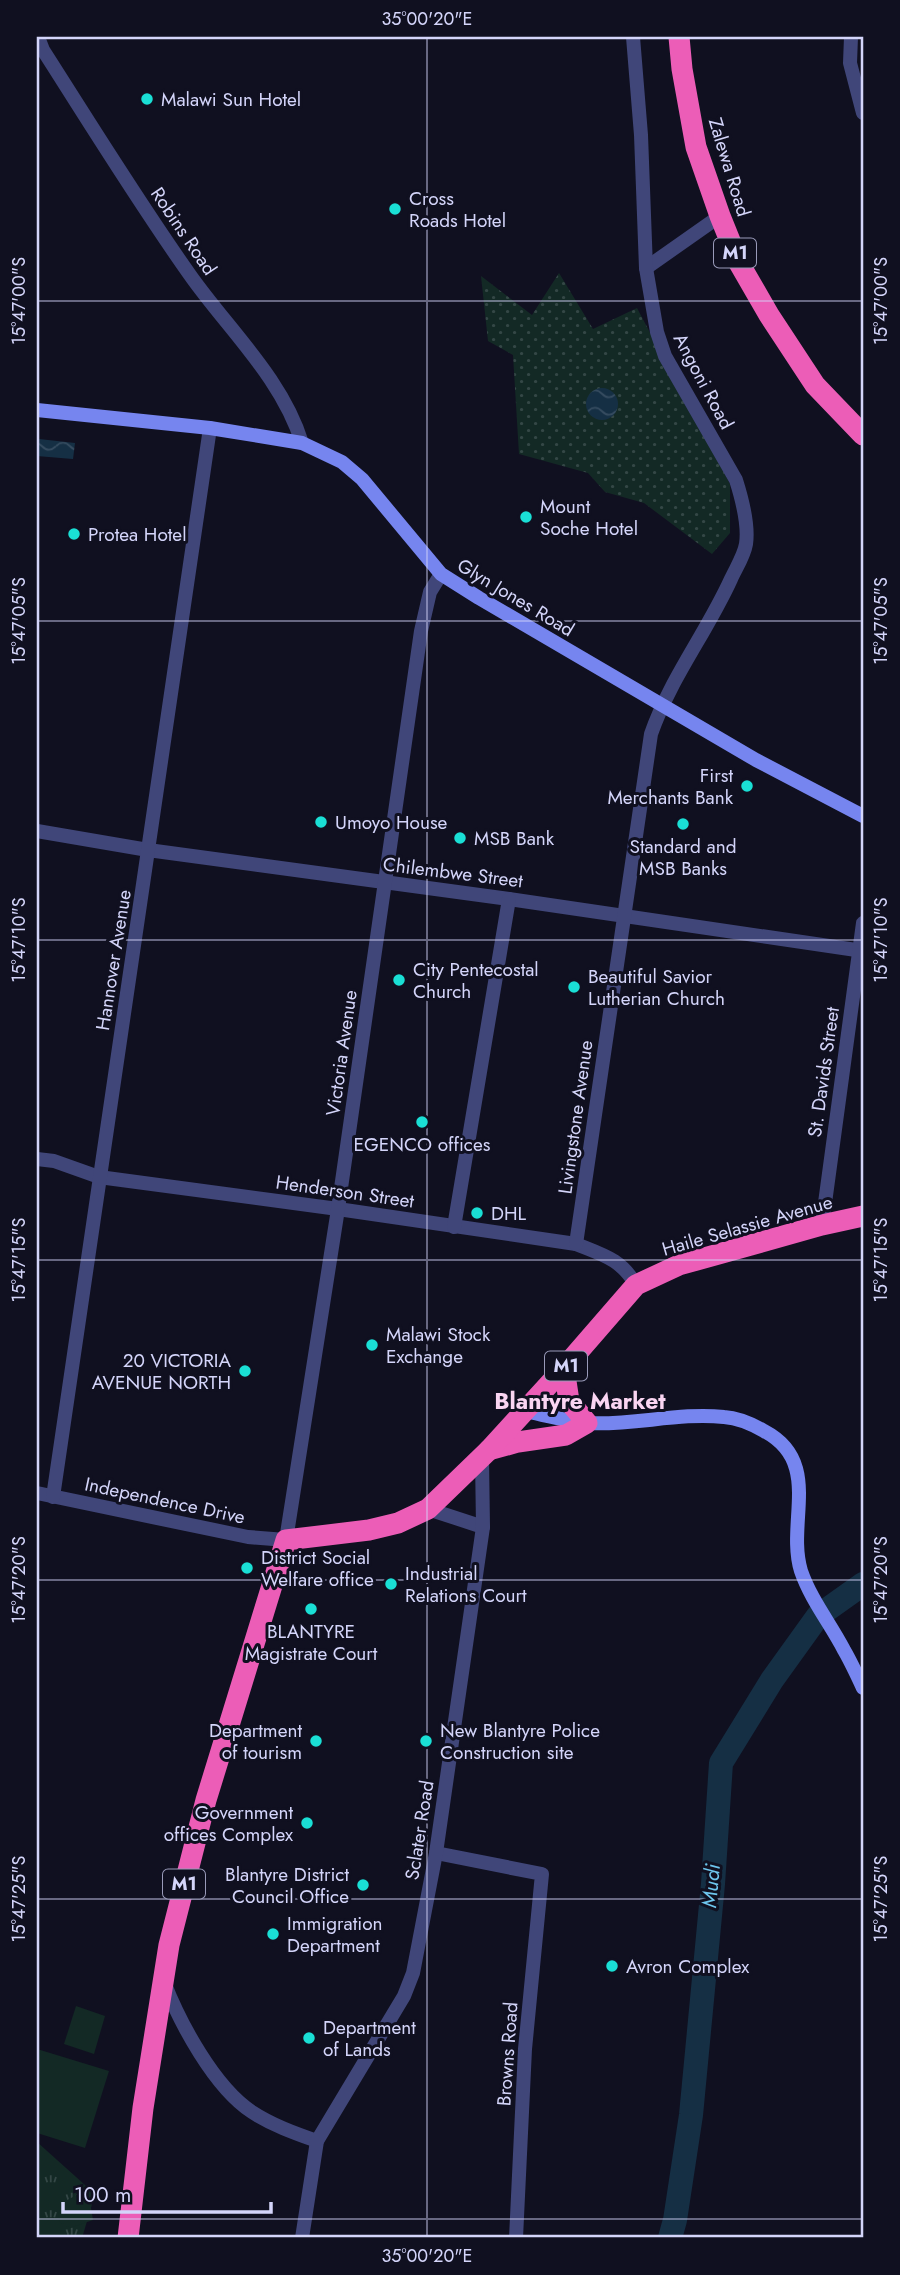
<svg xmlns="http://www.w3.org/2000/svg" width="900" height="2275" font-family="Jost,sans-serif">
	<style>
		.grass { fill: url(#grass-tufts) }
		.park { fill: #132925 }
		.garden { fill: url(#garden-dots) }
		.water { fill: url(#water-waves) }
		.lines { fill: none; stroke-linecap: round; stroke-linejoin: round }
		.river { stroke: #152f44; stroke-width: 24 }
		.street { stroke: #404679; stroke-width: 14 }
		.secondary { stroke: #7685ef; stroke-width: 14 }
		.highway { stroke: #ec5db7; stroke-width: 21 }
		.ticks { fill: none; stroke: #d4d5fa; stroke-width: 2; stroke-opacity: 0.45 }
		.poi-dot { fill: #1adfd5; stroke: #101020; stroke-width: 2.5 }
		.labels { text-anchor: middle; stroke-width: 6; stroke-linejoin: round; paint-order: stroke }
		.shield { fill: #101020; stroke: #999ab9; stroke-width: 2 }
		.shield-label { font-size: 18px; font-weight: bold; fill: #d4d5fa }
		.poi-label { font-size: 19px; fill: #d4d5fa; stroke: #101020; text-anchor: start }
		.street-label { font-size: 19px; fill: #d4d5fa; stroke: #101020 }
		.water-label { font-size: 21px; font-style: italic; fill: #6ec6ee; stroke: #101020 }
		.quarter-label { font-size: 23px; font-weight: bold; fill: #fad5f2; stroke: #101020 }
		.neatline { fill: none; stroke: #d4d5fa; stroke-width: 2.5 }
		.ticks-label { font-size: 18px; text-anchor: middle; fill: #d4d5fa }
	</style>
	<defs>
		<pattern id="grass-tufts" width="24" height="20" patternUnits="userSpaceOnUse" patternTransform="scale(1.75)"><rect width="24" height="20" fill="#132925"/><path d="M3 7l-1-3M5 7V3M7 7l1-3M15 17l-1-3M17 17v-4M19 17l1-3" fill="none" stroke="#344746"/></pattern>
		<pattern id="garden-dots" width="8" height="8" patternUnits="userSpaceOnUse" patternTransform="scale(1.75)"><rect width="8" height="8" fill="#132925"/><path d="M2 2h.1M6 6h.1" fill="none" stroke="#344746" stroke-width="1.8" stroke-linecap="round"/></pattern>
		<pattern id="water-waves" width="16" height="10" patternUnits="userSpaceOnUse" patternTransform="scale(1.75)"><rect width="16" height="10" fill="#152f44"/><path d="M0 5q4-4 8 0t8 0" fill="none" stroke="#364c60"/></pattern>
	</defs>
	<rect width="100%" height="100%" fill="#101020"/>
	<!-- grass -->
	<path class="grass" d="M37 2142 95 2194 82 2238H37Z"/>
	<!-- park -->
	<g class="park">
		<path d="M76 2006 105 2016 94 2054 64 2044Z"/>
		<path d="M37 2049 109 2071 85 2148 37 2133Z"/>
		<path d="M80 2193 91 2208 93 2220 70 2228 60 2222 58 2213 64 2202Z"/>
	</g>
	<!-- garden -->
	<path class="garden" d="M559 273 593 329 637 308 730 484V533L712 554 644 503 605 492 588 473 519 454 513 355 488 341 481 276 532 315Z"/>
	<!-- water -->
	<g class="water">
		<circle cx="602" cy="404" r="16"/>
		<path d="M39 439 75 443 73 459 37 456Z"/>
	</g>
	<g class="lines">
		<!-- river -->
		<path class="river" d="M670 2238 675 2220 691 2115 713 1884 721 1763 772 1680 818 1616 863 1584"/>
		<!-- street -->
		<g class="street">
			<path d="M38 37 43 50C91 125 139 203 190 275 228 329 282 378 302 443"/>
			<path d="M851 37 850 63 863 113"/>
			<path d="M646 268 720 216"/>
			<path d="M37 831 148 850 509 899 863 951"/>
			<path d="M37 1159 54 1161 99 1177 338 1209 576 1244C603 1255 621 1259 636 1285"/>
			<path d="M822 1225 863 923"/>
			<path d="M454 1227 509 899"/>
			<path d="M576 1244 651 734C670 679 707 632 731 579 736 568 744 556 746 544 749 524 742 499 736 480L665 356 657 332 646 268 641 135 633 37"/>
			<path d="M37 1493 248 1537 286 1540 338 1209 421 631 430 592 441 574"/>
			<path d="M53 1497 210 428"/>
			<path d="M428 1509 483 1527"/>
			<path d="M436 1853 542 1874 525 2049 516 2238"/>
			<path d="M164 1982C180 2023 214 2087 252 2112 272 2125 294 2133 317 2141"/>
			<path d="M302 2238 317 2141 404 1996 413 1973 436 1853 483 1527 482 1458"/>
		</g>
		<!-- secondary -->
		<g class="secondary">
			<path d="M37 410 210 428 302 443 342 462 362 479 441 574 479 598 756 760 863 816"/>
			<path d="M524 1411C544 1415 566 1421 587 1423 632 1426 679 1412 724 1417 739 1418 752 1424 764 1431 823 1462 786 1522 801 1571 811 1600 830 1623 844 1650 851 1662 857 1675 863 1688"/>
		</g>
		<!-- highway -->
		<g class="highway">
			<path d="M679 37 682 69 696 147 720 216 739 263 769 315 815 385 863 435"/>
			<path d="M489 1450 518 1442 566 1435 587 1423 569 1401 564 1368"/>
			<path d="M128 2238 143 2108 169 1945 206 1800 286 1540 369 1530 398 1523 428 1509 489 1450 564 1368 636 1285 679 1265 822 1225 863 1216"/>
		</g>
	</g>
	<!-- ticks -->
	<path class="ticks" d="M427 37V2238M37 301H863M37 621H863M37 940H863M37 1260H863M37 1580H863M37 1899H863M37 2219H863"/>
	<!-- markers -->
	<g class="poi-dot">
		<circle cx="147" cy="99" r="7"/>
		<circle cx="395" cy="209" r="7"/>
		<circle cx="526" cy="517" r="7"/>
		<circle cx="74" cy="534" r="7"/>
		<circle cx="747" cy="786" r="7"/>
		<circle cx="321" cy="822" r="7"/>
		<circle cx="683" cy="824" r="7"/>
		<circle cx="460" cy="838" r="7"/>
		<circle cx="399" cy="980" r="7"/>
		<circle cx="574" cy="987" r="7"/>
		<circle cx="422" cy="1122" r="7"/>
		<circle cx="477" cy="1213" r="7"/>
		<circle cx="372" cy="1345" r="7"/>
		<circle cx="245" cy="1371" r="7"/>
		<circle cx="247" cy="1568" r="7"/>
		<circle cx="391" cy="1584" r="7"/>
		<circle cx="311" cy="1609" r="7"/>
		<circle cx="316" cy="1741" r="7"/>
		<circle cx="426" cy="1741" r="7"/>
		<circle cx="307" cy="1823" r="7"/>
		<circle cx="363" cy="1885" r="7"/>
		<circle cx="273" cy="1934" r="7"/>
		<circle cx="612" cy="1966" r="7"/>
		<circle cx="309" cy="2038" r="7"/>
	</g>
	<g class="labels">
		<!-- shield labels -->
		<g class="shield">
			<rect x="714" y="238.5" width="42" height="29" rx="5"/>
			<rect x="545" y="1351.5" width="42" height="29" rx="5"/>
			<rect x="163" y="1869.5" width="42" height="29" rx="5"/>
		</g>
		<g class="shield-label">
			<text x="735" y="259">M1</text>
			<text x="566" y="1372">M1</text>
			<text x="184" y="1890">M1</text>
		</g>
		<!-- poi labels -->
		<g class="poi-label">
			<text x="161" y="106">Malawi Sun Hotel</text>
			<text x="409" y="205">Cross<tspan x="409" dy="22">Roads Hotel</tspan></text>
			<text x="540" y="513">Mount<tspan x="540" dy="22">Soche Hotel</tspan></text>
			<text x="88" y="541">Protea Hotel</text>
			<text x="733" y="782" text-anchor="end">First<tspan x="733" dy="22">Merchants Bank</tspan></text>
			<text x="335" y="829">Umoyo House</text>
			<text x="474" y="845">MSB Bank</text>
			<text x="683" y="853" text-anchor="middle">Standard and<tspan x="683" dy="22">MSB Banks</tspan></text>
			<text x="413" y="976">City Pentecostal<tspan x="413" dy="22">Church</tspan></text>
			<text x="588" y="983">Beautiful Savior<tspan x="588" dy="22">Lutherian Church</tspan></text>
			<text x="422" y="1151" text-anchor="middle">EGENCO offices</text>
			<text x="491" y="1220">DHL</text>
			<text x="386" y="1341">Malawi Stock<tspan x="386" dy="22">Exchange</tspan></text>
			<text x="231" y="1367" text-anchor="end">20 VICTORIA<tspan x="231" dy="22">AVENUE NORTH</tspan></text>
			<text x="261" y="1564">District Social<tspan x="261" dy="22">Welfare office</tspan></text>
			<text x="405" y="1580">Industrial<tspan x="405" dy="22">Relations Court</tspan></text>
			<text x="311" y="1638" text-anchor="middle">BLANTYRE<tspan x="311" dy="22">Magistrate Court</tspan></text>
			<text x="302" y="1737" text-anchor="end">Department<tspan x="302" dy="22">of tourism</tspan></text>
			<text x="440" y="1737">New Blantyre Police<tspan x="440" dy="22">Construction site</tspan></text>
			<text x="293" y="1819" text-anchor="end">Government<tspan x="293" dy="22">offices Complex</tspan></text>
			<text x="349" y="1881" text-anchor="end">Blantyre District<tspan x="349" dy="22">Council Office</tspan></text>
			<text x="287" y="1930">Immigration<tspan x="287" dy="22">Department</tspan></text>
			<text x="626" y="1973">Avron Complex</text>
			<text x="323" y="2034">Department<tspan x="323" dy="22">of Lands</tspan></text>
		</g>
		<!-- street labels -->
		<g class="street-label">
			<text transform="translate(730 167) rotate(73)" y="7">Zalewa Road</text>
			<text transform="translate(184 231) rotate(56)" y="7">Robins Road</text>
			<text transform="translate(704 381) rotate(62)" y="7">Angoni Road</text>
			<text transform="translate(516 597) rotate(31)" y="7">Glyn Jones Road</text>
			<text transform="translate(453 872) rotate(7)" y="7">Chilembwe Street</text>
			<text transform="translate(113 960) rotate(-81)" y="7">Hannover Avenue</text>
			<text transform="translate(341 1053) rotate(-82)" y="7">Victoria Avenue</text>
			<text transform="translate(823 1072) rotate(-82)" y="7">St. Davids Street</text>
			<text transform="translate(575 1117) rotate(-82)" y="7">Livingstone Avenue</text>
			<text transform="translate(345 1191) rotate(8)" y="7">Henderson Street</text>
			<text transform="translate(747 1225) rotate(-16)" y="7">Haile Selassie Avenue</text>
			<text transform="translate(165 1500) rotate(12)" y="7">Independence Drive</text>
			<text transform="translate(419 1830) rotate(-81)" y="7">Sclater Road</text>
			<text transform="translate(507 2054) rotate(-86)" y="7">Browns Road</text>
		</g>
		<!-- water labels -->
		<g class="water-label">
			<text transform="translate(711 1886) rotate(-85)" y="7">Mudi</text>
		</g>
		<!-- quarter labels -->
		<g class="quarter-label">
			<text x="580" y="1409">Blantyre Market</text>
		</g>
	</g>
	<!-- border -->
	<rect width="900" height="2275" fill="none" stroke="#101020" stroke-width="77"/>
	<!-- scale -->
	<path d="M63 2202v10h208v-10" fill="none" stroke="#d4d5fa" stroke-width="3.5"/>
	<text x="74" y="2202" font-size="21" fill="#d4d5fa" stroke="#101020" stroke-width="5" paint-order="stroke">100 m</text>
	<rect x="38" y="38" width="824" height="2198" class="neatline"/>
	<g class="ticks-label">
		<text x="427" y="25">35°00'20"E</text>
		<text transform="translate(19 301) rotate(-90)" y="6">15°47'00"S</text>
		<text transform="translate(881 301) rotate(-90)" y="6">15°47'00"S</text>
		<text transform="translate(19 621) rotate(-90)" y="6">15°47'05"S</text>
		<text transform="translate(881 621) rotate(-90)" y="6">15°47'05"S</text>
		<text transform="translate(19 940) rotate(-90)" y="6">15°47'10"S</text>
		<text transform="translate(881 940) rotate(-90)" y="6">15°47'10"S</text>
		<text transform="translate(19 1260) rotate(-90)" y="6">15°47'15"S</text>
		<text transform="translate(881 1260) rotate(-90)" y="6">15°47'15"S</text>
		<text transform="translate(19 1580) rotate(-90)" y="6">15°47'20"S</text>
		<text transform="translate(881 1580) rotate(-90)" y="6">15°47'20"S</text>
		<text transform="translate(19 1899) rotate(-90)" y="6">15°47'25"S</text>
		<text transform="translate(881 1899) rotate(-90)" y="6">15°47'25"S</text>
		<text x="427" y="2262">35°00'20"E</text>
	</g>
</svg>
